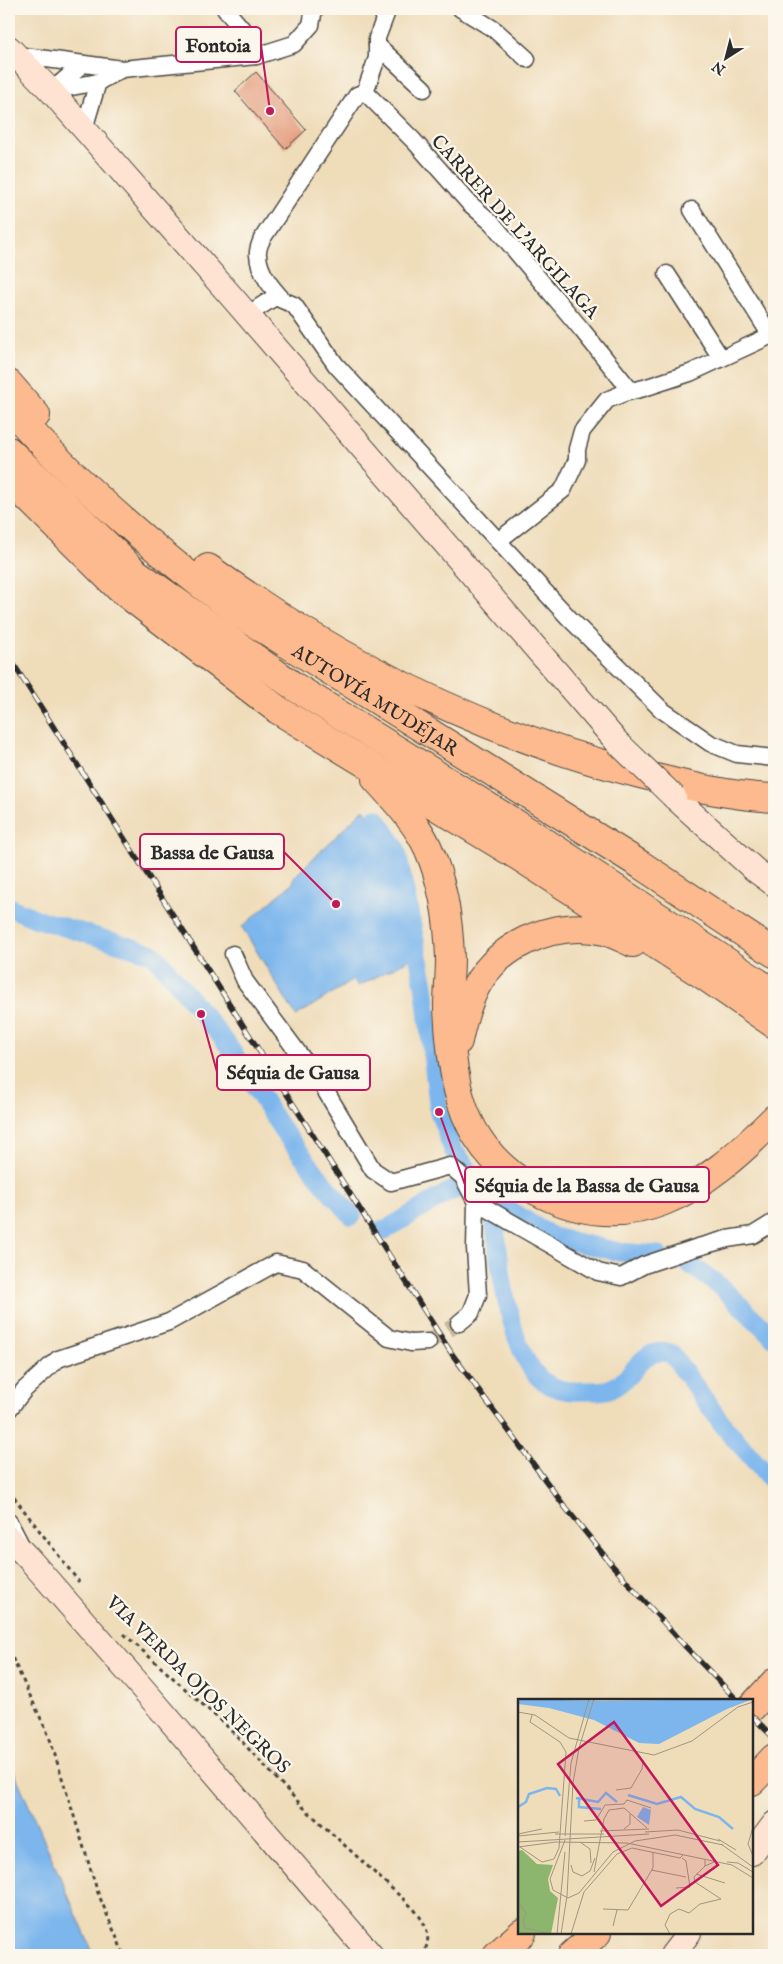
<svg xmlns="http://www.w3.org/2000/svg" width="783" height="1964" font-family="'IM FELL English',serif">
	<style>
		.water { fill: #7cb6ed; stroke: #54708c }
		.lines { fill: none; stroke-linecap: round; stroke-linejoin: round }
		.canal { stroke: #7cb6ed; stroke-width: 19 }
		.building { fill: #e6a285 }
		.street-tunnel { stroke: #c8b99d; stroke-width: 16; stroke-dasharray: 16 8; stroke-linecap: butt }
		.street-casing { stroke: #484640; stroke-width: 19 }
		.secondary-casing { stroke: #484640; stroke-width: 26 }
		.highway-casing { stroke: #484640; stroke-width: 30 }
		.path { stroke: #484640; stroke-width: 3; stroke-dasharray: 4 4; stroke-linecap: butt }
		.street { stroke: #fff; stroke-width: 16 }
		.secondary { stroke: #fee3d2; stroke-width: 24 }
		.highway { stroke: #fcba8e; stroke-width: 28 }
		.rail-casing { stroke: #2b2b2b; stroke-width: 5.5 }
		.rail { stroke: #fbf7ec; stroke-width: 4; stroke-dasharray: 11; stroke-linecap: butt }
		.secondary-bridge-casing { stroke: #484640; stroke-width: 26; stroke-linecap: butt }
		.secondary-bridge { stroke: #fee3d2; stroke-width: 24 }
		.labels { text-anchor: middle; stroke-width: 4.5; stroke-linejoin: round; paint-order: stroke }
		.street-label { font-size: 19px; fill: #2b2b2b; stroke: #fbf7ec }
		.inset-river { fill: none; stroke: #7cb6ed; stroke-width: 2.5 }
		.inset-road { fill: none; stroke: #a19580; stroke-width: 1 }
		.view { fill: #c2185b; fill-opacity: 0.15; stroke: #c2185b; stroke-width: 2.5 }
		.inset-edge { fill: none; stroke: #2b2b2b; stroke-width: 2.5 }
		.leader { fill: none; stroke: #c2185b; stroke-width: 2 }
		.callout-dot { fill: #c2185b; stroke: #fbf7ec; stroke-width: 2 }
		.callout { fill: #fbf7ec; stroke: #c2185b; stroke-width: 2 }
		.callout-label { font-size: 20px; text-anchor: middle; font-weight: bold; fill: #2b2b2b }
	</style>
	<rect width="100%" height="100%" fill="#fbf7ec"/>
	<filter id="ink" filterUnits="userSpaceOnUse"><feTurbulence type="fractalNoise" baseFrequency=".02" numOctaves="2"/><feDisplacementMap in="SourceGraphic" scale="10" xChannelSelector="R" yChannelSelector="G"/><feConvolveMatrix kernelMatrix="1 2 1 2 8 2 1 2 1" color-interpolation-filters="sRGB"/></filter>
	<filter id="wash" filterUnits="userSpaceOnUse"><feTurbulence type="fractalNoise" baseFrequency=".0096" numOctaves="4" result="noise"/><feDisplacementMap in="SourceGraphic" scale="20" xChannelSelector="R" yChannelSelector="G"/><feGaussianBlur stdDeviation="1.12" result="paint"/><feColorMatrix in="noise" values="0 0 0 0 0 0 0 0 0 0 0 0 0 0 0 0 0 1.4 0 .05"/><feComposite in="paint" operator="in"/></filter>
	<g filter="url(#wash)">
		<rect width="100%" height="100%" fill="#efdcb9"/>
		<!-- water -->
		<g class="water">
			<path d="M364 809 395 850 412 958 359 986 353 980 296 1016 242 927 294 882 293 878Z"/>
			<path d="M9 1760 94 1955H9Z"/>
		</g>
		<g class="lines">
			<!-- canal -->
			<g class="canal">
				<path d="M376 818 396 848 424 985 439 1112 453 1150 481 1186 512 1212 553 1237 619 1252 658 1255"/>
				<path d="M9 907 37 919 151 953 158 959 228 1045 281 1128 329 1190 352 1216"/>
				<path d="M495 1224C499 1263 510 1356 543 1381 554 1389 569 1392 583 1391 594 1391 606 1392 616 1386 638 1373 639 1347 671 1353L723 1425 774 1483"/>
				<path d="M383 1229 385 1230 447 1193 456 1189H465"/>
				<path d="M688 1263 721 1287 774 1338"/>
			</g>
		</g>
		<g id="blocks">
			<!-- building -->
			<path class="building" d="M256 72 306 130 285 149 235 91Z"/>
		</g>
	</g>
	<g filter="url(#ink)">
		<use href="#blocks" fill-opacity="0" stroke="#484640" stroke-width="1"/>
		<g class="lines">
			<!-- street-tunnel -->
			<path class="street-tunnel" d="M428 1342 459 1323"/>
			<!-- street casing -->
			<g class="street-casing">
				<g id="street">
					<path d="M225 9 242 29 256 56"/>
					<path d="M461 9 495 30 527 59"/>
					<path d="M377 45 424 89"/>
					<path d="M16 55 122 69 98 82 84 129"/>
					<path d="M83 64 51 91 98 82"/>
					<path d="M122 69 256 56 294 44 311 25 314 9"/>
					<path d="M365 92 414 141 469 203 492 223 582 330 631 391"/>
					<path d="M365 92 377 58V38L388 9"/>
					<path d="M692 210 771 336"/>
					<path d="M667 274 721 358"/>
					<path d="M283 300C272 288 259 273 258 255 257 250 260 244 262 239L357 95 365 92"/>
					<path d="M247 315 275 297 294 305 336 365 569 618 662 710 710 743 737 754 774 758"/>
					<path d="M498 541 563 490 577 460V449L582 431 607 400 624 393 644 388 690 373 774 334"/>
					<path d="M233 954 245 981 322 1085 373 1170 391 1182 450 1166 463 1177 476 1202 598 1272 621 1277 644 1265 695 1248 727 1239 753 1235 774 1222"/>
					<path d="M459 1323 471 1313 478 1295 475 1248 476 1202"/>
					<path d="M9 1409 24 1390 58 1359 169 1322 276 1263 303 1269 389 1338 411 1343 428 1342"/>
					<path d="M9 1522 21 1545"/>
				</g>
			</g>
			<!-- secondary casing -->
			<g class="secondary-casing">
				<g id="secondary">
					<path d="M9 48 51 91 231 296 617 742"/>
					<path d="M674 797 755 870 774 884"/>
					<path d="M9 1538 30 1560 150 1697 371 1955"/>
					<path d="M752 1853 774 1824"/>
					<path d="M672 1955 689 1933"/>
				</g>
			</g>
			<!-- highway casing -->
			<g class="highway-casing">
				<g id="highway">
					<path d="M9 384 36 415"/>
					<path id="s1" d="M9 407C78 486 158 554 243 616L641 865 774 953"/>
					<path d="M9 451 135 572 295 687 534 835 774 993"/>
					<path d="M9 479 119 588 278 710 518 856 703 975 774 1024"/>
					<path d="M208 568C339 662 483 734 640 774 684 785 729 796 774 798"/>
					<path d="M376 779C395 800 416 822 428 848 443 882 449 922 450 959 450 975 448 991 448 1008 449 1034 453 1076 461 1101 473 1140 498 1169 533 1189 632 1244 704 1189 774 1119"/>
					<path d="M458 1041C461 1027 465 1011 471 997 492 946 552 919 605 931 614 934 624 939 633 943"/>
					<path d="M752 1707 774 1683"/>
					<path d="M752 1781 774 1758"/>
					<path d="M497 1955 522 1933"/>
					<path d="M572 1955 597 1933"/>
				</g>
			</g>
			<!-- path -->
			<g class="path">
				<path d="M9 1491 79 1582"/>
				<path d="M124 1634 230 1729 303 1807 413 1908C426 1924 433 1935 423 1955"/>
				<path d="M9 1651 49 1736 98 1893 124 1955"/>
			</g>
			<!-- street -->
			<use href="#street" class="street"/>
			<!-- secondary -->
			<use href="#secondary" class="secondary"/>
			<!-- highway -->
			<use href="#highway" class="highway"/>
			<!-- rail casing -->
			<g class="rail-casing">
				<g id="rail">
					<path d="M9 657 452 1354 565 1507 612 1565 684 1645 737 1700"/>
					<path d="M752 1716 774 1738"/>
				</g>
			</g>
			<!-- rail -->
			<use href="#rail" class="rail"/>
			<!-- secondary-bridge casing -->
			<g class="secondary-bridge-casing">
				<path id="secondary-bridge" d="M617 742 674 797"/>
			</g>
			<!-- secondary-bridge -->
			<use href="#secondary-bridge" class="secondary-bridge"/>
		</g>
	</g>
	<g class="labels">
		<!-- street labels -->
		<g class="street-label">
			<text transform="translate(516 226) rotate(48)" y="7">CARRER DE L'ARGILAGA</text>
			<text dy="7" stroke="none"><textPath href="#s1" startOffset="471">AUTOVÍA MUDÉJAR</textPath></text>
			<text transform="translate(199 1684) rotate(44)" y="7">VIA VERDA OJOS NEGROS</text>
		</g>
	</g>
	<!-- overview -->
	<g transform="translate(518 1699)">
		<rect width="235" height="235" fill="#efdcb9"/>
		<path d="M4 151 19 165 35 166 30 180 32 192 40 199 33 235H0V152Z" fill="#8cb66d"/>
		<path d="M0 0 85 2 235 0 209 10 141 45 121 44 76 21 31 9 0 5ZM125 108 133 111 131 126 119 118Z" fill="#7cb6ed"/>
		<path class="inset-river" d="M110 96 139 105 163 98 177 110 201 118 215 130M61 98V108L83 110M58 99 80 103 88 94 99 103M0 108 8 103 11 95 29 89 38 90 42 97"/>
		<path class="inset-road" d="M0 13 17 16 51 39 136 56 174 42 220 8 235 3M98 91 113 89 124 70 125 61M66 122 78 121 87 106 106 105 109 101 133 109M235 128 230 145 235 157M106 130 112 125V115M82 132 131 130M127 133 160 131 202 142M0 135 24 130M37 135H86M0 137 41 133M47 137 53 64 71 0M200 140 218 151M47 141 32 180 35 191 50 199 61 194 95 153 117 142 157 136 205 146M0 143 131 135M62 143 72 150 73 164M203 145 235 168M0 148 38 143 109 144 214 166 235 179M2 148 24 163 36 160 41 149 48 53 42 43 12 23 14 16M187 161V167L196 163M209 163 220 164 235 173M53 166 55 173 64 177 72 172 77 159M133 171 168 178M76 173 86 120 91 111 106 109 129 129M178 175 207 184M158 189 172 188 168 162 164 159M0 203 8 214 5 220 7 229 33 235M85 210 110 211 135 169V153M95 227 99 211M39 235 47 153M43 235 49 197 55 84 61 49 76 0M53 235 66 193 99 155 114 149 162 159 165 156M152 235 147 226 152 215 161 210 171 214 182 205 203 200 177 183 176 178 187 167"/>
		<path class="view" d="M96 23 200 166 143 207 40 65Z"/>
		<rect width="235" height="235" class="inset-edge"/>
	</g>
	<!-- callouts -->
	<path class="leader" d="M270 111L261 45M336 904L284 852M201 1014L217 1072M439 1112L465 1185"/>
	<g class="callout-dot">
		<circle cx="270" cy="111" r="5"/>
		<circle cx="336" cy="904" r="5"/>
		<circle cx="201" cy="1014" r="5"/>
		<circle cx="439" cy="1112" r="5"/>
	</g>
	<g class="callout">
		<rect x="176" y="27" width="85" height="35" rx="5"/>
		<rect x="140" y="834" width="144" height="35" rx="5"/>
		<rect x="217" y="1055" width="153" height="35" rx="5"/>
		<rect x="465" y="1167" width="244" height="35" rx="5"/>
	</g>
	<g class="callout-label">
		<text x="218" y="52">Fontoia</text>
		<text x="212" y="859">Bassa de Gausa</text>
		<text x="293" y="1079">Séquia de Gausa</text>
		<text x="587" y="1192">Séquia de la Bassa de Gausa</text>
	</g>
	<!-- margin -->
	<rect width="783" height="1964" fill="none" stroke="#fbf7ec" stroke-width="30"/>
	<!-- north arrow -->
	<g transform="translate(726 58) rotate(216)" stroke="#fbf7ec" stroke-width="4" paint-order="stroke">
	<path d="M0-4L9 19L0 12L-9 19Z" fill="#2b2b2b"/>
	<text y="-8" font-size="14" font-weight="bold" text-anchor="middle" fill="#2b2b2b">N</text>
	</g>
</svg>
